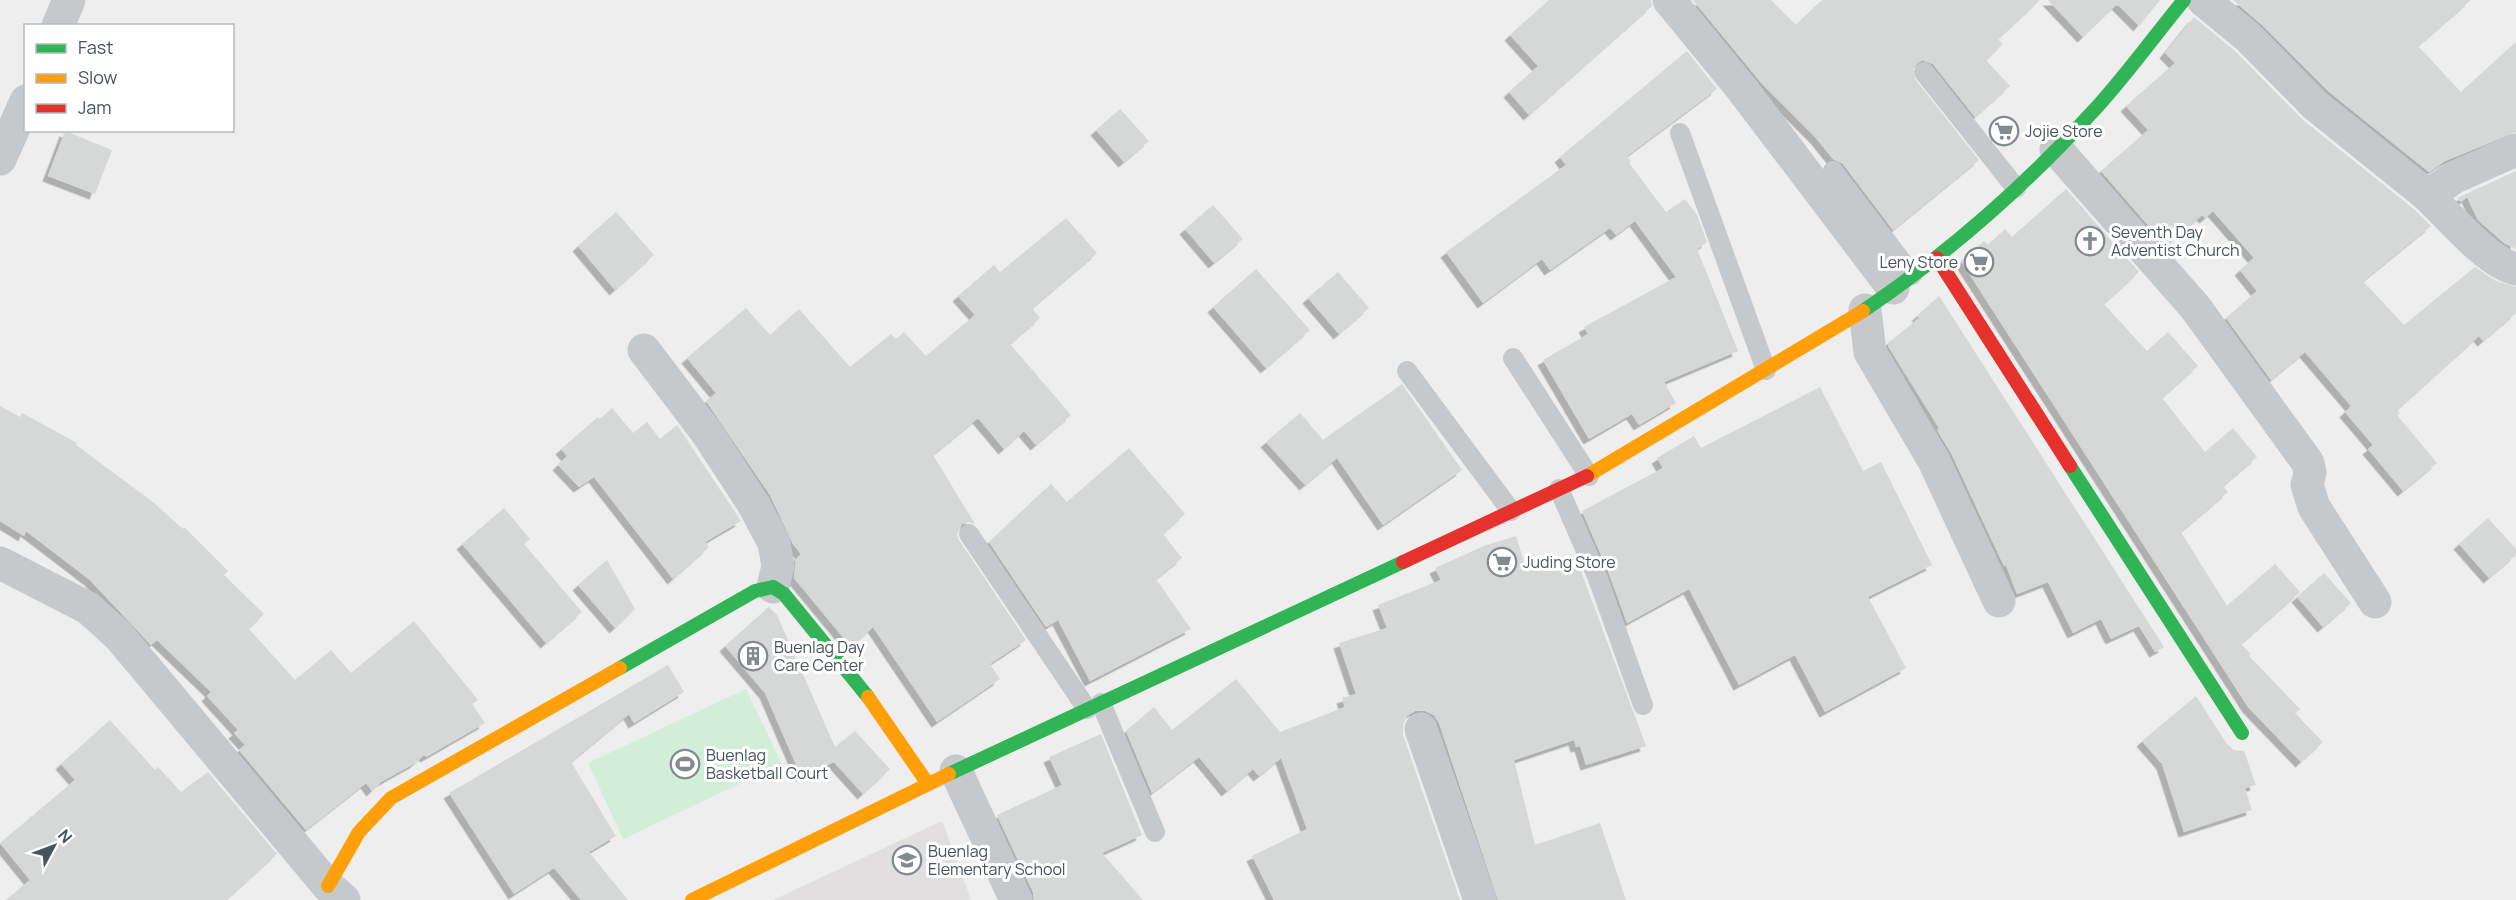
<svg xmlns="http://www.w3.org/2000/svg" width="2516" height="900" font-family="Manrope,sans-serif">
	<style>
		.education { fill: #e1dfe0 }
		.green { fill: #d2eed9 }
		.building { fill: #d6d7d7; filter: url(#shadow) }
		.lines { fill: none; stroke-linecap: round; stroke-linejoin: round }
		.lane { stroke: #c6c9cb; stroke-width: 20 }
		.street { stroke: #c6c9cb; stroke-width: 33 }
		.fast { stroke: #30b455; stroke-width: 14 }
		.slow { stroke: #ff9f0a; stroke-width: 14 }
		.jam { stroke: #e5322d; stroke-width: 14 }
		.labels { text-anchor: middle; stroke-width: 6; stroke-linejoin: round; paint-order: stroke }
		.poi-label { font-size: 16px; fill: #46545b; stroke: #fff; text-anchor: start }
	</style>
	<defs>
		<filter id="shadow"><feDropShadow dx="-5.5" dy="5.5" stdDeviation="0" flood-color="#0004"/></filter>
	</defs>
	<rect width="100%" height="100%" fill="#efeeee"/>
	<!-- education -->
	<path class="education" d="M942 821 971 900H773Z"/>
	<!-- green -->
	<path class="green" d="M746 689 782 764 623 839 588 763Z"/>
	<!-- building -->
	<g class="building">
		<path d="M1549 0H1651L1652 6 1529 115 1509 92 1538 66 1510 35Z"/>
		<path d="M1693 0H1771L1796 25 1822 0H2040L1998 39 2003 44 1986 60 2010 86 1975 117 1933 64 1922 60 1913 67 1915 79 1979 160 1893 230 1843 164 1833 159 1816 138 1764 86Z"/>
		<path d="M2048 0H2160L2139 26 2117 4 2083 37Z"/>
		<path d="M2233 0H2471L2418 46 2461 92 2516 42V132L2445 161 2429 172 2328 91 2261 24Z"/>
		<path d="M2194 17 2235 51 2303 120 2415 210 2431 226 2363 281 2404 325 2475 267 2496 281 2516 287V313L2483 341 2479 336 2397 410 2400 413 2397 415 2437 463 2403 491 2368 449 2373 445 2345 412 2351 406 2305 352 2271 380 2226 318 2257 291 2240 270 2254 258 2213 211 2205 218 2202 215 2166 246 2101 171 2148 130 2126 106 2175 63 2165 53Z"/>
		<path d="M1687 51 1717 89 1627 156 1631 162 1629 163 1666 212 1685 199 1697 215 1707 242 1697 249 1738 351 1664 382 1676 403 1639 425 1632 414 1589 439 1543 360 1588 334 1584 327 1676 277 1635 221 1616 235 1610 228 1550 270 1542 259 1483 303 1446 252 1566 165 1560 157Z"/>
		<path d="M1120 109 1149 141 1124 162 1096 130Z"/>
		<path d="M65 131 112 150 95 194 48 176Z"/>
		<path d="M2516 171V249L2504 243 2478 220 2467 197 2461 202 2457 198Z"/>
		<path d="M2066 189 2139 272 2104 304 2147 351 2168 332 2198 366 2162 398 2205 452 2233 428 2257 457 2223 486 2228 492 2181 532 2227 606 2275 564 2300 592 2241 644 2251 654 2249 656 2300 709 2295 713 2323 742 2301 762 2248 707 1961 261 1984 241 1988 245 2005 229 2012 237Z"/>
		<path d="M1213 205 1243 239 1214 263 1185 229Z"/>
		<path d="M616 212 654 255 615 290 578 246Z"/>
		<path d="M1066 218 1097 253 1032 308 1040 318 1010 344 1071 415 1036 445 1024 431 1004 449 978 418 933 455 975 524 969 522 962 524 957 534 959 540 1026 640 990 664 1000 679 937 722 873 627 851 647 794 578 796 559 801 554 793 544 770 495 706 401 716 393 687 358 746 308 770 335 799 309 850 367 891 334 896 339 904 332 926 356 975 315 958 296 994 265 1000 272Z"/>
		<path d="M1256 269 1310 330 1266 368 1213 307Z"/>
		<path d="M1338 272 1369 308 1339 334 1308 298Z"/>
		<path d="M1939 296 2164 647 2155 652 2139 626 2111 639 2101 619 2073 633 2048 582 2017 594 2006 565 2004 566 1951 453 1937 430 1939 428 1888 346V343L1919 318 1917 316Z"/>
		<path d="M1402 384 1462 470 1383 525 1337 458 1305 485 1266 442 1300 413 1325 442 1324 439Z"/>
		<path d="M1820 387 1863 471 1881 462 1932 565 1868 597 1906 668 1825 712 1795 655 1739 685 1689 589 1627 623 1608 571 1582 511 1663 468 1657 458 1694 436 1701 448Z"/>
		<path d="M0 406 20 417 22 413 77 443 76 445 153 502 183 529 184 527 228 571 224 575 264 614 249 629 295 680 331 650 351 673 414 621 478 700 472 704 485 723 426 757 424 755 415 763 381 782 372 791 366 783 306 830 239 750 245 745 234 733 238 730 207 696 211 692 157 640 151 645 90 580 26 531 24 536 0 521Z"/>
		<path d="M612 408 633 433 647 422 660 439 677 425 741 521 705 542 709 547 673 579 594 477 579 487 558 465 567 456 561 449 598 417 600 419Z"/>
		<path d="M1129 448 1185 514 1163 534 1182 558 1156 579 1191 629 1090 681 1058 620 1046 627 989 542 1051 484 1067 502Z"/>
		<path d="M504 508 530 539 524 544 582 612 546 643 462 544Z"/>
		<path d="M2488 518 2516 549V555L2489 578 2459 544Z"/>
		<path d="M1516 536 1527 572 1575 555 1646 746 1586 765 1580 746 1576 747 1574 740 1514 760 1535 845 1600 823 1626 900H1498L1439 723 1434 715 1425 711H1415L1407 716 1403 725V735L1460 900H1274L1252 856 1307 829 1281 758 1259 776 1253 769 1227 791 1199 757 1152 793 1126 731 1154 707 1172 730 1236 679 1280 732 1345 707 1342 698 1356 694 1339 643 1387 628 1378 605 1441 580 1435 568 1484 546Z"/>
		<path d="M607 560 635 609 615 628 578 585Z"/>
		<path d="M2324 573 2351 603 2323 627 2297 597Z"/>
		<path d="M769 607 777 615 835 747 855 731 890 769 863 794 834 762 801 776 765 693 725 646Z"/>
		<path d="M668 665 684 692 634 723 629 714 571 762 616 836 589 852 628 900H581L554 868 514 894 449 793Z"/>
		<path d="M2196 696 2227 744 2234 750 2244 751 2256 785 2245 788 2252 810 2184 832 2162 764 2142 741Z"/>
		<path d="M110 720 155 770 158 767 181 792 208 772 277 854 226 900H6L30 880 0 843 75 780 61 764Z"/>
		<path d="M1101 734 1142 835 1102 853 1143 900H1034L1033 892 997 815 1062 785 1049 757Z"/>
	</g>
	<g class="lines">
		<!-- lane -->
		<g class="lane">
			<path d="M1924 72 2016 188"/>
			<path d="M1680 133 1766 370"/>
			<path d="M1833 171 1912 275"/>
			<path d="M1513 358 1589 476"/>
			<path d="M1407 371 1511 511"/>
			<path d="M1559 489 1597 576 1643 705"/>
			<path d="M969 534 1087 709"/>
			<path d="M1101 703 1155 832"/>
		</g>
		<!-- street -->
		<g class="street">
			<path d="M1669 0 1742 89 1893 288"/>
			<path d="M2203 0 2248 37 2315 105 2428 196 2453 178 2516 150"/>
			<path d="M58 26 69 0"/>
			<path d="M2056 149 2195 307 2308 463 2310 473 2307 485 2314 507 2375 602"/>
			<path d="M0 159 26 101"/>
			<path d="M2428 196C2448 215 2489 264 2516 269"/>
			<path d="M1865 310 1870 352 1934 461 1999 601"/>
			<path d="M644 350 707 433 754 505 774 543 778 566 773 587"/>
			<path d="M0 563 88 608 119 636 328 886 344 900"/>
			<path d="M1421 729 1480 900"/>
			<path d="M956 771 1016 900"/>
		</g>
		<!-- fast -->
		<g class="fast">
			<path d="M1863 311C1949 253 2028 183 2097 107 2128 73 2155 35 2184 0"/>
			<path d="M2070 466 2242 733"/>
			<path d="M620 668 755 591 773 587 784 594 868 697"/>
			<path d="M949 774 1403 562"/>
		</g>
		<!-- slow -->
		<g class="slow">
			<path d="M1587 476 1863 311"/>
			<path d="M868 697 928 784"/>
			<path d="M328 886 359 832 391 798 620 668"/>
			<path d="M692 900 949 774"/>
		</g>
		<!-- jam -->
		<g class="jam">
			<path d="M1937 258 2070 466"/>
			<path d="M1403 562 1587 476"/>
		</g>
	</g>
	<!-- icons -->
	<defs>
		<g id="supermarket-ring" transform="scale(1.5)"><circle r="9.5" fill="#fff" stroke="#818a8e" stroke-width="1.5"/><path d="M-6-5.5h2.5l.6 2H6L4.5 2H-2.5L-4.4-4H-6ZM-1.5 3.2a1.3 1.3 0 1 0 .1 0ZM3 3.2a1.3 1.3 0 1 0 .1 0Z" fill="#818a8e"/></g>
		<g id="church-ring" transform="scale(1.5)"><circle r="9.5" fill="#fff" stroke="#818a8e" stroke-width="1.5"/><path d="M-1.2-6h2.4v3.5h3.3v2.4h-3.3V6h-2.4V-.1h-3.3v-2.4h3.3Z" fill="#818a8e"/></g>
		<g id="building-ring" transform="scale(1.5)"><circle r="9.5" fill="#fff" stroke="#818a8e" stroke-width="1.5"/><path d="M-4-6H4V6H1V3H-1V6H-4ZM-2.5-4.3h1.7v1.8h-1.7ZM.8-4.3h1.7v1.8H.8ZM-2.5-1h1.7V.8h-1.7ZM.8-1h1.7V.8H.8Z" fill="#818a8e"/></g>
		<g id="stadium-ring" transform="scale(1.5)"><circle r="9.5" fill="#fff" stroke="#818a8e" stroke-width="1.5"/><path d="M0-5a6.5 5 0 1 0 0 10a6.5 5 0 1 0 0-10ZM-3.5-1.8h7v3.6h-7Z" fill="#818a8e"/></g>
		<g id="school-ring" transform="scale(1.5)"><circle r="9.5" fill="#fff" stroke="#818a8e" stroke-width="1.5"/><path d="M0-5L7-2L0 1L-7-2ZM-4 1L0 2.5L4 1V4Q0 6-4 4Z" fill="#818a8e"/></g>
	</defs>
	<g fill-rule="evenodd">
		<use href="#supermarket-ring" x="2004" y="131"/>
		<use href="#church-ring" x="2090" y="241"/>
		<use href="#supermarket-ring" x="1979" y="262"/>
		<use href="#supermarket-ring" x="1502" y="562"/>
		<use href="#building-ring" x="753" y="656"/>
		<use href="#stadium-ring" x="685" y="764"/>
		<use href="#school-ring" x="907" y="860"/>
	</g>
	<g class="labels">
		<!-- poi labels -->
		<g class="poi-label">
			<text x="2025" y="137">Jojie Store</text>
			<text x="2111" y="238">Seventh Day<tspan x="2111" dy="18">Adventist Church</tspan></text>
			<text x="1958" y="268" text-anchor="end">Leny Store</text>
			<text x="1523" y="568">Juding Store</text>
			<text x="774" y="653">Buenlag Day<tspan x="774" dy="18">Care Center</tspan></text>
			<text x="706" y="761">Buenlag<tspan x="706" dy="18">Basketball Court</tspan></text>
			<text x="928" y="857">Buenlag<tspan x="928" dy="18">Elementary School</tspan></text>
		</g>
	</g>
	<!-- legend -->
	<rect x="24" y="24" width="210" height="108" fill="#ffffff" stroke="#b5bbbd" stroke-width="1.5"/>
	<rect x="36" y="44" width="30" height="9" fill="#30b455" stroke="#b5bbbd" stroke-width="1.5"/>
	<text x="78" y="54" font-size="18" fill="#46545b">Fast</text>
	<rect x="36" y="74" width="30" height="9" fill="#ff9f0a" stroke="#b5bbbd" stroke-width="1.5"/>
	<text x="78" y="84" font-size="18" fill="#46545b">Slow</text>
	<rect x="36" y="104" width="30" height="9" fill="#e5322d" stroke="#b5bbbd" stroke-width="1.5"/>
	<text x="78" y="114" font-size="18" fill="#46545b">Jam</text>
	<!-- north arrow -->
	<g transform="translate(54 846) rotate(49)" stroke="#ffffff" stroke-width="4.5" paint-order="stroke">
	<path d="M0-4.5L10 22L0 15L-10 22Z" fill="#46545b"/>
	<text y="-9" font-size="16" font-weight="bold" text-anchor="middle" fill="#46545b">N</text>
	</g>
</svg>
